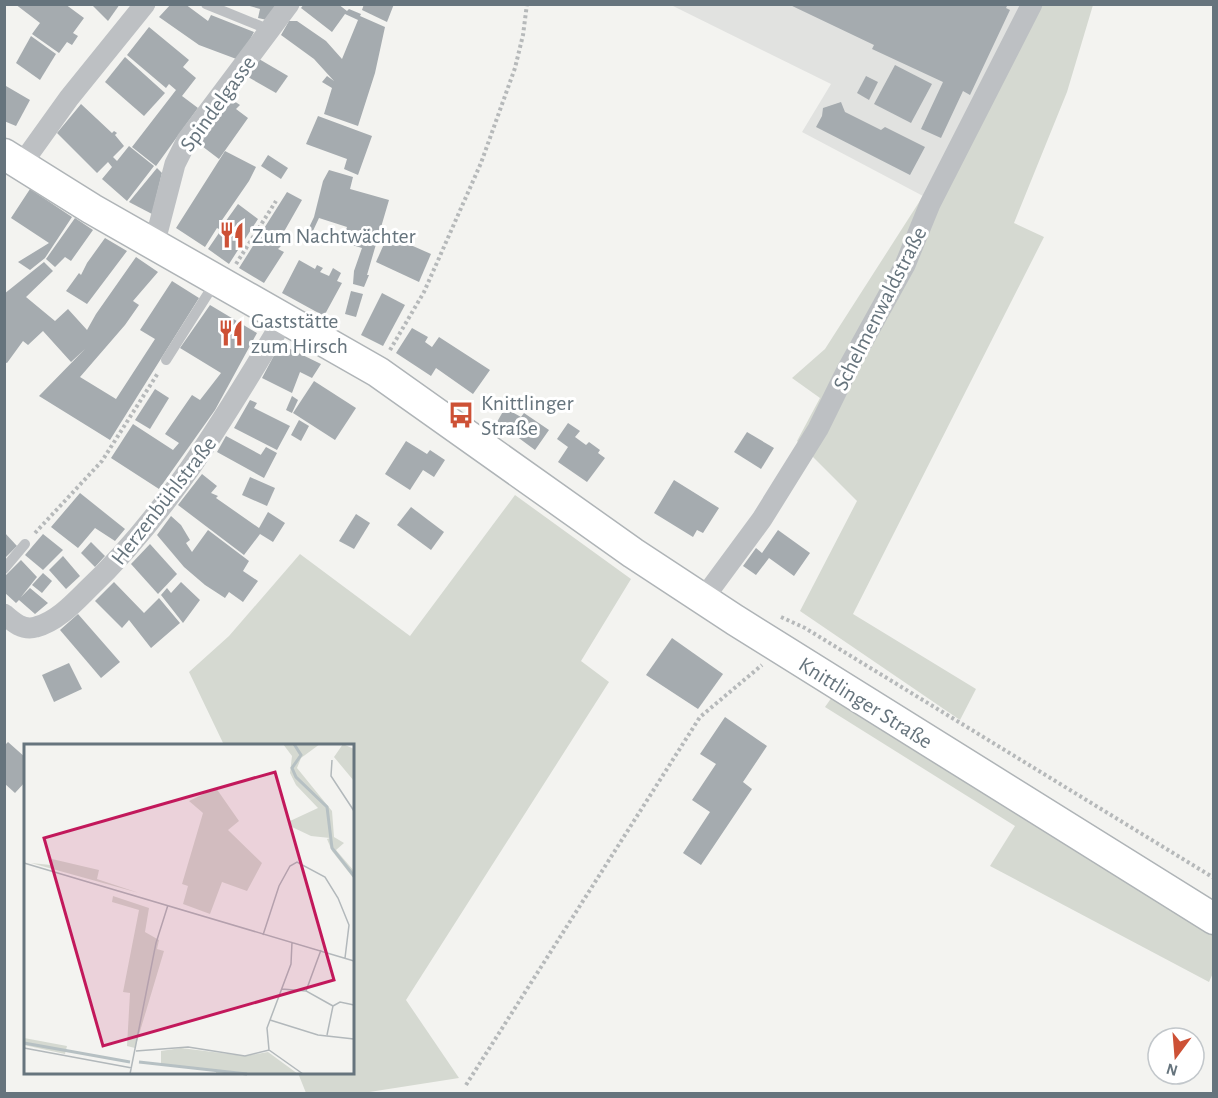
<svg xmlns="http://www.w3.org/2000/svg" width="1218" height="1098" font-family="'Alegreya Sans',sans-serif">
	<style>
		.built { fill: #e1e2e0 }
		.green { fill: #d5d9d1 }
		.building { fill: #a5abaf }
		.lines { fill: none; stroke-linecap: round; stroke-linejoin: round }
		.secondary-casing { stroke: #afb4b7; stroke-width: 33 }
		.path { stroke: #b6b9ba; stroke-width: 4; stroke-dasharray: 3 3; stroke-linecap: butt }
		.lane { stroke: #bdc0c3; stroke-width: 10 }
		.street { stroke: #bdc0c3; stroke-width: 21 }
		.secondary { stroke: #fff; stroke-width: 30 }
		.labels { text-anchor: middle; stroke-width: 6; stroke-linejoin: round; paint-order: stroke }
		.street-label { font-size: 22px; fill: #66747d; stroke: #fff }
		.poi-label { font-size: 22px; fill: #66747d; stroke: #fff; text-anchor: start }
		.inset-river { fill: none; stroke: #b6c0c3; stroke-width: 3 }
		.inset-road { fill: none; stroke: #b2b8bb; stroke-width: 1.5 }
		.view { fill: #c2185b; fill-opacity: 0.15; stroke: #c2185b; stroke-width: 3 }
		.inset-edge { fill: none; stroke: #66747d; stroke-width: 3 }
	</style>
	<rect width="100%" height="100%" fill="#f3f3f0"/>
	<!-- built -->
	<path class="built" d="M671 5H1039L923 196 802 132 831 84Z"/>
	<!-- green -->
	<g class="green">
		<path d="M1039 5H1093L1067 92 1014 223 1044 237 853 614 976 689 960 720 800 611 857 501 797 441 820 398 792 378 825 349 923 196Z"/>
		<path d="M515 495 631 579 581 661 609 682 406 1000 459 1078 363 1093H306L298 1073 352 1072V746L224 745 189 672 229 636 300 554 410 636Z"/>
		<path d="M832 697 1213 930V973L1209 982 990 866 1015 826 825 707Z"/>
	</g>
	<!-- building -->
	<g class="building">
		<path d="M15 4H65L84 18 73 33 78 36 72 45 67 42 59 53 32 34 40 23Z"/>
		<path d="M91 4H120L108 21Z"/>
		<path d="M171 4H185L208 21 211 15 254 32 239 60 199 45 159 17Z"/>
		<path d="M277 4 267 20 258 18 260 9 246 5Z"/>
		<path d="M304 4H338L347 11 349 9 361 14 360 16 385 27 375 73 358 126 324 114 332 88 322 82 327 76 334 81 314 59 281 35 289 21H297L326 41 342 59 358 20 345 14 332 32 301 8Z"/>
		<path d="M364 4H394L387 22 362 10Z"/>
		<path d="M788 4H1008L1006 8 1010 10 970 95 963 91 941 138 921 129 943 82 872 49 874 45Z"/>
		<path d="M149 27 189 60 183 67 196 78 182 96 198 108 156 166 132 147 176 90 169 84 166 88 127 55Z"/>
		<path d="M31 36 56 54 40 80 16 63Z"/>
		<path d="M125 57 165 93 144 116 105 82Z"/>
		<path d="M259 59 288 76 276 93 248 77Z"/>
		<path d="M895 65 932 84 911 123 874 104Z"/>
		<path d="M866 76 878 82 869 100 857 93Z"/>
		<path d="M6 86 30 100 16 126 4 121V90Z"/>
		<path d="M228 97 240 105 236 109 248 118 219 159 194 140Z"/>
		<path d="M841 102 845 112 881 130 885 127 925 147 910 175 816 127 822 116 823 108Z"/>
		<path d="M81 104 112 133 114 131 117 133 115 135 124 146 113 157 117 161 129 146 154 166 127 201 102 179 112 167 108 162 97 173 57 133Z"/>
		<path d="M318 116 372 136 358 175 344 169 347 159 306 144Z"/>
		<path d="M225 151 256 167 249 181 220 223 223 225 238 204 258 219 229 264 208 249 221 230 217 228 205 247 176 228Z"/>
		<path d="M268 155 288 168 281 179 261 166Z"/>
		<path d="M157 168 162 173 152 214 129 202Z"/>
		<path d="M329 170 353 177 350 189 389 200 367 275H369L364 287 353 284 354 271 362 248 342 242 347 227 319 218 311 235 306 234 314 217 323 181Z"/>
		<path d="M30 189 72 217 45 258 30 270 18 262 49 243 11 218Z"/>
		<path d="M287 192 302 200 277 244 281 246 278 249 284 252 264 283 239 268Z"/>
		<path d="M75 218 93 230 71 261 65 257 55 267 46 259Z"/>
		<path d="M388 235 431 254 419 282 376 262Z"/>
		<path d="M105 238 127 251 87 304 66 291 79 273 81 275 87 263Z"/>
		<path d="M136 257 158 272 133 301 139 305 125 325 80 377 116 399 155 339 140 330 172 281 199 298 110 440 39 396 85 349 71 362 43 331 28 345 23 341 7 363 4 362V294L44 262 53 271 26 297 55 321 68 309 87 330 96 314Z"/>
		<path d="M299 260 315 269 317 265 323 268 320 272 329 276 333 268 341 273 337 281 342 283 324 316 282 293Z"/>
		<path d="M351 291 363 294 356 317 345 314Z"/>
		<path d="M382 293 405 305 383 346 361 335Z"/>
		<path d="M210 305 257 333 215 410 159 489 111 458 133 424 173 450 179 443 165 434 192 395 200 400 221 373 180 348Z"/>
		<path d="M412 328 428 337 425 342 432 347 439 337 490 370 473 394 436 368 431 376 396 353Z"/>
		<path d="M280 344 321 364 312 378 300 372 292 393 262 378Z"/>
		<path d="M314 381 356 408 335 440 293 413Z"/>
		<path d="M155 389 169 398 150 429 135 420Z"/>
		<path d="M292 396 298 400 292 413 286 410Z"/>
		<path d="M250 400 257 403 254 408 290 426 277 450 234 428Z"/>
		<path d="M505 408 521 417 524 413 549 430 535 450 497 422Z"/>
		<path d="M299 420 309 426 301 441 291 435Z"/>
		<path d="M568 423 580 431 575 437 586 445 589 442 600 450 598 453 605 458 587 482 558 462 568 447 557 439Z"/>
		<path d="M747 432 774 448 761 469 734 452Z"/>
		<path d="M226 436 261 455 260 456 266 447 277 453 264 478 217 452Z"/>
		<path d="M406 441 427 454 430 450 445 460 434 477 423 470 410 490 385 474Z"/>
		<path d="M202 474 217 486 211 493 218 496 216 498 259 528 268 512 285 523 273 542 260 534 244 555 178 505Z"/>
		<path d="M250 477 275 488 267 506 242 495Z"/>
		<path d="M674 480 719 508 703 533 697 530 693 537 654 513Z"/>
		<path d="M80 493 125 529 115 541 95 528 78 548 51 527Z"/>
		<path d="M411 507 444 532 431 550 397 525Z"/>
		<path d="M356 514 370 523 354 549 339 541Z"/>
		<path d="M171 516 181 525 190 540 186 543 192 552 208 530 249 561 243 571 258 581 243 602 229 592 225 598 205 585 184 567 157 535Z"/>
		<path d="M778 530 810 553 794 576 769 558 756 575 743 566 756 548 762 553Z"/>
		<path d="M4 532 17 546 4 559Z"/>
		<path d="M43 534 63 550 43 570 25 555Z"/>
		<path d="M91 542 105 556 95 567 81 553Z"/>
		<path d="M150 544 177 574 158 594 131 564Z"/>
		<path d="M63 556 80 576 66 589 49 570Z"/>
		<path d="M21 560 37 577 21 597 30 588 48 603 35 614 19 600 16 603 4 592V577Z"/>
		<path d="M43 573 52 581 42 593 32 585Z"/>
		<path d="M114 582 144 613 159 598 180 623 151 648 129 620 122 628 95 601Z"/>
		<path d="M181 582 200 600 183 623 161 595 167 588 171 593Z"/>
		<path d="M78 614 120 662 101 678 60 630Z"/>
		<path d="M672 638 723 674 698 709 646 675Z"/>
		<path d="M69 663 82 689 54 702 42 675Z"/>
		<path d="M725 717 767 746 743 782 752 789 701 865 683 853 710 812 692 800 716 764 700 754Z"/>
		<path d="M8 742 26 758V781L15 793 4 783V746Z"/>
	</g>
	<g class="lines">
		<!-- secondary casing -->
		<g class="secondary-casing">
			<path id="secondary" d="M4 154 92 209 378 372 633 553 735 620 1214 919"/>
		</g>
		<!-- path -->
		<g class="path">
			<path d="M236 264 276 201"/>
			<path d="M390 350 424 292 481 163 515 68 523 35 527 4"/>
			<path d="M35 533 102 461 158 373"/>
			<path d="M781 617 805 628 1214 878"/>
			<path d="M466 1085 700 717 762 665"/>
		</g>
		<!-- lane -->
		<g class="lane">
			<path d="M206 4 270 30"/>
			<path d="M166 360 216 281"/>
			<path d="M4 569 25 544"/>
		</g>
		<!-- street -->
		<g class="street">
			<path d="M21 165 69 98 145 4"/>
			<path d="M154 245 175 164 187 140 289 4"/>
			<path d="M703 599 762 519 818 429 847 370 905 265 930 204 1032 4"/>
			<path d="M4 614C13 622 23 631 36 627 56 622 73 604 87 590 169 513 226 415 284 319"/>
		</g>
		<!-- secondary -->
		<use href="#secondary" class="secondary"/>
	</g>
	<!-- icons -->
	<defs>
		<g id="restaurant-bare" transform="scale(2.07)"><path d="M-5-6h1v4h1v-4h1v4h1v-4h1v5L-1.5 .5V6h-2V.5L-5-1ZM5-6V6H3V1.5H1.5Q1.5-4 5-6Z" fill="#cd5136" stroke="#fff" stroke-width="2.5" paint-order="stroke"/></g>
		<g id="bus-bare" transform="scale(2.07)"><path d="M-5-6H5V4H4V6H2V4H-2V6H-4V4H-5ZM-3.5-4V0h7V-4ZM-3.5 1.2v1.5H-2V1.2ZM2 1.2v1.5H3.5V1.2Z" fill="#cd5136" stroke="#fff" stroke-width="2.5" paint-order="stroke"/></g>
	</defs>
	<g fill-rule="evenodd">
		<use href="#restaurant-bare" x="232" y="235"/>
		<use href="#restaurant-bare" x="231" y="333"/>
		<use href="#bus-bare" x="461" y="415"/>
	</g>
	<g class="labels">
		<!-- street labels -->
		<g class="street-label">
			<text transform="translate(217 103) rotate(-54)" y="8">Spindelgasse</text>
			<text transform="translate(879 308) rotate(-63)" y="8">Schelmenwaldstraße</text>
			<text transform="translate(163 500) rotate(-52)" y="8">Herzenbühlstraße</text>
			<text transform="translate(866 702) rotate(32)" y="8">Knittlinger Straße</text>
		</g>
		<!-- poi labels -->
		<g class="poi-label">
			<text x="252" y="243">Zum Nachtwächter</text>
			<text x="251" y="328">Gaststätte<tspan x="251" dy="25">zum Hirsch</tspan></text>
			<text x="481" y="410">Knittlinger<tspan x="481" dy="25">Straße</tspan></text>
		</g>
	</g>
	<!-- overview -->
	<g transform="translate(24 744)">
		<rect width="330" height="330" fill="#f3f3f0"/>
		<path d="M259 0H296L277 14 273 24 308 67 310 93 320 99 312 106 330 127V135L308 107 303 95 306 94 287 92 268 83 266 77 294 64 272 41 266 29 268 12ZM319 0 330 5V37L310 13ZM192 44 215 77 204 86 238 119 223 147 198 138 186 170 159 160 164 142 158 140 179 69 165 57ZM28 115 75 126 73 135 115 149 7 119 27 121ZM89 152 125 164 121 188 135 196 133 205 140 207 111 304 103 302 106 249 99 248 115 166 88 158ZM0 294 43 302 41 310 0 301ZM157 304 221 312 244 308 274 330H192V326L137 320V307Z" fill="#d5d9d1"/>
		<path class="inset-river" d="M270 0 277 11 268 24 272 33 303 63 308 104 330 132M0 299 106 318M115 318 223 330"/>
		<path class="inset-road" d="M308 16 307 32 330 67M0 119 330 217M239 191 255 142 266 122 273 118 301 133 314 154 325 181 321 214M297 206 282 247 309 262 303 291M258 245 282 247M309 262 316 258 330 261M246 276 294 291 330 295M0 304 108 324M245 306 243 284 267 220 268 198M112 307 164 303 221 312 245 306 279 330M106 330 132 199 144 161"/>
		<path class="view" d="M251 28 310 236 79 302 20 94Z"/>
		<rect width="330" height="330" class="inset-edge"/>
	</g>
	<!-- border -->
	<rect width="1218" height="1098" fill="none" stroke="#66747d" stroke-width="12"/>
	<!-- north arrow -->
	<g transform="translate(1176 1056) rotate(196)"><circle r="28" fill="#ffffff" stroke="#c2c7cb" stroke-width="1.5"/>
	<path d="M0-4.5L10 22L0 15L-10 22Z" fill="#cd5136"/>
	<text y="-9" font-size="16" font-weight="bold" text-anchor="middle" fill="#66747d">N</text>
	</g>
</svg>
